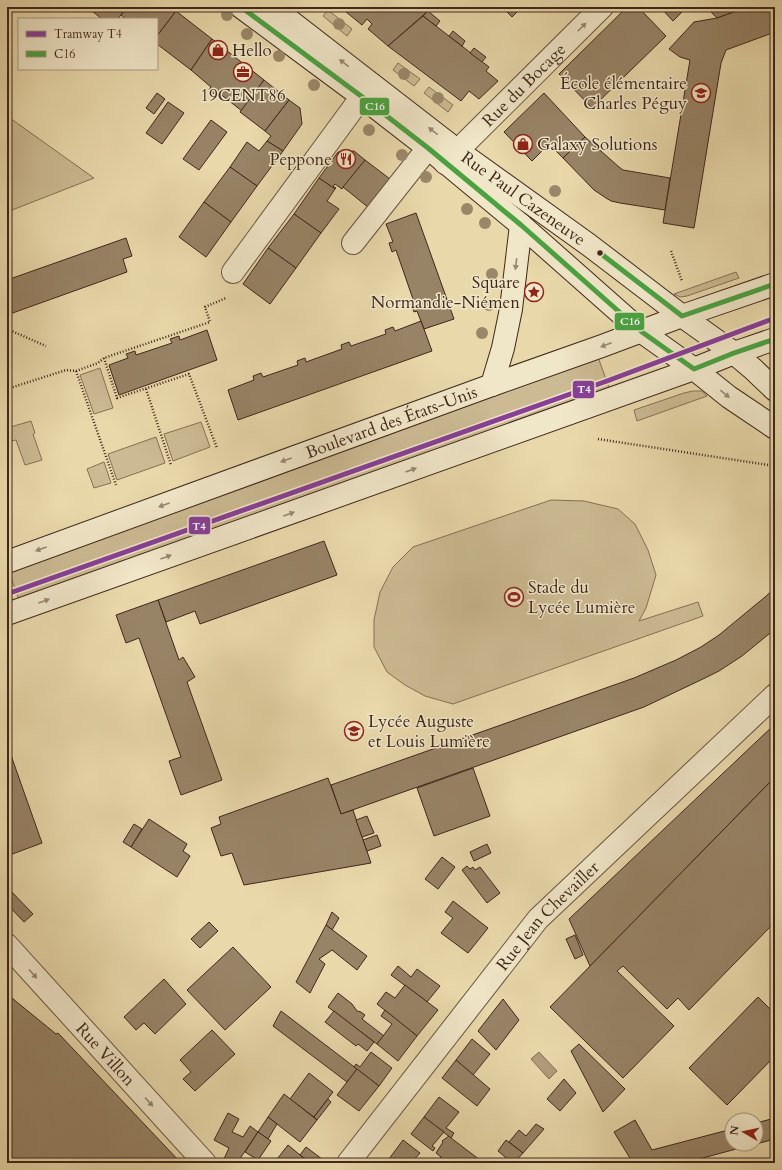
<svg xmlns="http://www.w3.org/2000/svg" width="782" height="1170" font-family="Cardo,serif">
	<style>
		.green { fill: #cbba92; stroke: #857057 }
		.water { fill: #af9c7a; stroke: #826d54 }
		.building { fill: #978366; stroke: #3f271c }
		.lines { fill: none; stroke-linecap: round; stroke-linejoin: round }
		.street-casing { stroke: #695340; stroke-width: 24 }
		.secondary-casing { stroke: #3f271c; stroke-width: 24 }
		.path { stroke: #3f271c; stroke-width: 2.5; stroke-dasharray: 1 2; stroke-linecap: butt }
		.street { stroke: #f0e6c8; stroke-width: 22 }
		.secondary { stroke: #f0e6c8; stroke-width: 22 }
		.bus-1-casing { stroke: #f0e6c8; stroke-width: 8 }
		.bus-1 { stroke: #4aa241; stroke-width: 5 }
		.tram-1-casing { stroke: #f0e6c8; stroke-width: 8 }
		.tram-1 { stroke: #873f98; stroke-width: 5 }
		.tree { fill: #9a8769 }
		.oneway { fill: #988672 }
		.bus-dot { fill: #3f271c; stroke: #f0e6c8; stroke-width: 1.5 }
		.labels { text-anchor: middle; stroke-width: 3; stroke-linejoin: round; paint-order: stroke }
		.poi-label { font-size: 17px; fill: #3f271c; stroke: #f0e6c8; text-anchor: start }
		.street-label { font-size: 17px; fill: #3f271c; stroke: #f0e6c8 }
		.line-badge { stroke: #f0e6c8; stroke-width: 1.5 }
		.badge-label { font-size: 11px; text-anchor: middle; font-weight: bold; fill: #fff }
	</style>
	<rect width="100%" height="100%" fill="#e8d8aa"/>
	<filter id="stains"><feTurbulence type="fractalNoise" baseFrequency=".005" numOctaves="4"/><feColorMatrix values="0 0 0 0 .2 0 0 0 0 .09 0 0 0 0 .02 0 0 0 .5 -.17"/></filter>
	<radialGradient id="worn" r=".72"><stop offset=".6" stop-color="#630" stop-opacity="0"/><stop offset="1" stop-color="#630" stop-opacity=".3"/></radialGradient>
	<!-- green -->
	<g class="green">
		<path d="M328 10 352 29 347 36 323 16Z"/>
		<path d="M398 63 420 79 414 86 393 70Z"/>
		<path d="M429 87 453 105 448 112 424 93Z"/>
		<path d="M7 116 94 178 7 212Z"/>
		<path d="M736 272 739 278 687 296 680 297 674 294Z"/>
		<path d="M598 357 611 393 20 603 8 569Z"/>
		<path d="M100 368 113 408 94 414 80 375Z"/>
		<path d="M693 391H701L707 396 637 421 634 410 684 393Z"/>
		<path d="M31 421 35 433 33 434 42 460 25 465 16 440 8 442 7 428Z"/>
		<path d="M201 422 210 447 173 461 164 434Z"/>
		<path d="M156 437 165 463 117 480 108 454Z"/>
		<path d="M104 462 111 483 94 488 87 469Z"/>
		<path d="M551 500 584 501 618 509 635 524 648 550 656 575 646 608 639 621 698 602 703 616 453 704 425 696 405 685 387 672 374 647V620L380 592 393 567 413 547Z"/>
	</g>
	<!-- water -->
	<path class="water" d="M539 1052 557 1071 549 1079 531 1059Z"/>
	<!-- building -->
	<g class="building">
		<path d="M87 7H127L118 19H102Z"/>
		<path d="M127 7H172L176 11 157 36V19H126L121 15Z"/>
		<path d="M340 7H423L428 11 388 46 368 29 372 24 367 19 362 25Z"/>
		<path d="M502 7H522L512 17Z"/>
		<path d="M627 7H638L666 36 592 108 559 74Z"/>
		<path d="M660 7H687L673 21Z"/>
		<path d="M706 7H726L731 13 717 18Z"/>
		<path d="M748 7H775V32L726 50 721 63 694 228 663 223 690 60 680 57 669 49 694 22 717 18Z"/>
		<path d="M176 11 212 39 191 70 157 44V36Z"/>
		<path d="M428 11 440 21 436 26 423 16Z"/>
		<path d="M423 16 489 67 486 71 498 81 479 99 469 91 461 101 388 46Z"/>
		<path d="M453 31 465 41 462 46 449 36Z"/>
		<path d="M212 39 264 80 242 111 219 93 217 96 209 90 211 87 191 70Z"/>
		<path d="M474 48 486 57 482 62 470 53Z"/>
		<path d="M264 80 289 100 265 131 240 112Z"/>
		<path d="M157 93 165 99 154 114 146 108Z"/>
		<path d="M544 93 585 137 563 158 549 144 532 161 504 132Z"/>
		<path d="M289 100 300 108 302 124 283 151 267 141 271 136 265 131Z"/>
		<path d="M168 102 184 113 162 144 146 133Z"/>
		<path d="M211 120 227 132 199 170 183 159Z"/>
		<path d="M585 137 619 167 623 170 670 178 665 210 620 203 611 201 606 198 594 190 563 158Z"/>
		<path d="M267 141 283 151 257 186 230 167 247 142 259 151Z"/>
		<path d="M354 151 365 160 342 189 335 184 333 186 336 188 335 189 319 178 338 152Z"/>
		<path d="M365 160 390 179 369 208 343 187Z"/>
		<path d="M230 167 257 186 231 222 204 202Z"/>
		<path d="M319 178 335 189 327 201 339 209 321 233 294 214Z"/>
		<path d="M204 202 231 222 206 257 179 237Z"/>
		<path d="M416 213 454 319 424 329 417 311 414 312 411 304 414 302 396 250 392 252 389 243 393 242 386 224Z"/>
		<path d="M294 214 321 233 296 268 268 248Z"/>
		<path d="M126 238 132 256 123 259 127 272 7 315V280Z"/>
		<path d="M268 248 296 268 270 304 243 284Z"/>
		<path d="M421 321 432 351 238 420 228 390 254 380 253 376 261 373 263 377 298 365 297 361 305 358 306 362 342 349 341 345 349 342 351 346 386 334 385 330 393 327 395 331Z"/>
		<path d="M207 330 217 360 119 395 109 365 128 358 126 354 135 351 136 355 172 343 170 339 179 336 180 340Z"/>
		<path d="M324 541 337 575 200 624 195 611 166 622 158 600Z"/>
		<path d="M775 588V629L742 656 719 671 705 678 644 707 341 814 331 785 634 678 676 660 701 647 719 635 765 597Z"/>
		<path d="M158 600 179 660 183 657 195 677 187 682 222 780 181 795 169 761 181 757 139 638 126 643 116 615Z"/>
		<path d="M775 724V777L590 966 569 919Z"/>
		<path d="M7 744 42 843 7 856Z"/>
		<path d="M473 768 490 816 434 836 417 788Z"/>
		<path d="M775 777V922L689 1010 678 998 667 1009 623 966 617 971 674 1026 623 1078 550 1007Z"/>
		<path d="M328 778 341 814 353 810 371 863 244 885 232 853 221 856 211 828 221 824 219 817Z"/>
		<path d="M367 816 374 833 362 837 356 820Z"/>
		<path d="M149 819 187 844 183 851 190 856 177 877 131 847Z"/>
		<path d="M134 824 142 829 131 847 123 842Z"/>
		<path d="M377 835 381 846 367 851 363 840Z"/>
		<path d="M487 844 491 853 474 861 470 852Z"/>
		<path d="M442 857 455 867 438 889 425 879Z"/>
		<path d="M467 866 470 869 473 867 475 870 480 867 500 893 487 903 462 870Z"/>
		<path d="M9 889 33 914 24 922 7 904V891Z"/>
		<path d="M453 901 488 928 468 953 441 933 453 918 445 912Z"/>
		<path d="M332 912 339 918 332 930 326 925Z"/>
		<path d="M209 922 218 931 200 948 191 939Z"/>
		<path d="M326 925 367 956 357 970 332 950 319 959 325 964 310 993 296 982Z"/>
		<path d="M575 935 583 955 575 959 566 939Z"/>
		<path d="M233 947 271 987 225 1030 187 990Z"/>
		<path d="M398 966 411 977 417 969 440 986 427 1002 391 975Z"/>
		<path d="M164 979 186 1004 155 1034 144 1023 136 1030 124 1017Z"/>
		<path d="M405 985 438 1010 417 1036 377 1004 386 992 395 998Z"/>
		<path d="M338 993 352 1004 357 1011 361 1012 365 1015 362 1019 384 1036 377 1044 328 1007Z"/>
		<path d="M7 994 56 1034 58 1033 181 1163H7Z"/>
		<path d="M758 997 775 1014V1056L727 1105 689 1068Z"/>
		<path d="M503 999 519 1020 496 1050 478 1031Z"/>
		<path d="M385 1010 417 1036 398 1061 377 1044 392 1024 381 1016Z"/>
		<path d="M281 1011 357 1069 347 1082 273 1026Z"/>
		<path d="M334 1011 374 1042 367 1051 358 1044 356 1046 325 1022Z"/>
		<path d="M212 1030 235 1054 195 1091 183 1079 191 1072 180 1060Z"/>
		<path d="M472 1039 490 1054 473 1075 456 1060Z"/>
		<path d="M579 1044 625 1089 603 1112 571 1051Z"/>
		<path d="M371 1052 392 1068 379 1086 354 1067 356 1064 360 1067Z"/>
		<path d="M456 1060 490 1089 477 1106 442 1078Z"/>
		<path d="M357 1069 379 1086 359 1111 337 1095Z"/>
		<path d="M309 1073 333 1092 314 1117 290 1099Z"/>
		<path d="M564 1079 576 1093 560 1111 547 1099Z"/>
		<path d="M284 1094 317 1120 300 1142 268 1117Z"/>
		<path d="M439 1097 459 1112 446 1128 454 1133 451 1138 424 1117Z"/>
		<path d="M328 1099 331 1102 317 1120 314 1117Z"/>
		<path d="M228 1113 239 1119 232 1132 243 1137 250 1126 258 1132 237 1163H225L223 1161 229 1148 214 1140Z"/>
		<path d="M268 1117 277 1124 268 1139 258 1132Z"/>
		<path d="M424 1117 444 1132 432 1146 435 1148 433 1151 411 1134Z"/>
		<path d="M775 1118V1139L756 1144V1123Z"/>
		<path d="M635 1120 652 1150 732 1129V1144H755L684 1163H633L614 1132Z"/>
		<path d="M536 1124 544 1129 523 1153 509 1142 519 1130 526 1136Z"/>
		<path d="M258 1132 271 1141 258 1160 245 1152Z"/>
		<path d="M449 1136 451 1138 484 1163H437L441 1157 436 1153 443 1142 442 1141Z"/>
		<path d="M403 1140 420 1153 411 1163H386Z"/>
		<path d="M506 1140 523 1153 514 1163H512L498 1151Z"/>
		<path d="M288 1145 300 1155 311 1163H274Z"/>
		<path d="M306 1147 322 1159 319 1163H311L300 1155Z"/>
	</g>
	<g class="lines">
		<!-- street casing -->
		<g class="street-casing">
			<g id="street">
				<path id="s1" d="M445 163 602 7"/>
				<path d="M353 243 428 148"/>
				<path d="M233 272 371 84"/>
				<path id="s2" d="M7 945 205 1163"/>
				<path id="s3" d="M348 1163 538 919 775 695"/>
			</g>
		</g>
		<!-- secondary casing -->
		<g class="secondary-casing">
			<g id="secondary">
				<path d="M241 7 361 96 428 148 521 225 642 332 694 369 729 397 775 428"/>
				<path id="s4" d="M272 7 458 151 589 245 682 316 734 353 753 369 775 390"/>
				<path d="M492 385 503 348 511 309 521 225"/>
				<path id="s5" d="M7 562 492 385 602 346 682 316 775 284"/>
				<path d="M7 614 694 369 734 353 775 339"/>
			</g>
		</g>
		<!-- path -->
		<g class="path">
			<path d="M671 251 682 281"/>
			<path d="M7 329 46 346"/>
			<path d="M104 358 117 398 189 374 217 448"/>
			<path d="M76 371 116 485"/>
			<path d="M7 389 66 370 76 371 98 363 104 358 210 322 205 307 226 298"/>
			<path d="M146 389 171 465"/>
			<path d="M598 439 775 466"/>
		</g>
		<!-- street -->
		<use href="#street" class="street"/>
		<!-- secondary -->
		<use href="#secondary" class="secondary"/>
		<!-- bus-1 casing -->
		<g class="bus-1-casing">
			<g id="bus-1">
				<path d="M241 7 361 96 428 148 521 225 642 332 694 369 734 353 775 339"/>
				<path d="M600 253 682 316 775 284"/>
			</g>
		</g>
		<!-- bus-1 -->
		<use href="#bus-1" class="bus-1"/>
		<!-- tram-1 casing -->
		<g class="tram-1-casing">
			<path id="tram-1" d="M7 594 607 381 775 318"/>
		</g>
		<!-- tram-1 -->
		<use href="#tram-1" class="tram-1"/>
	</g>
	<!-- trees -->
	<g class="tree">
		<circle cx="227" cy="15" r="6"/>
		<circle cx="339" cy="24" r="6"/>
		<circle cx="247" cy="34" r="6"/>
		<circle cx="279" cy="56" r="6"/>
		<circle cx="404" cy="74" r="6"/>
		<circle cx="314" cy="85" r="6"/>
		<circle cx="438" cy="98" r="6"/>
		<circle cx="369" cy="130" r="6"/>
		<circle cx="402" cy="155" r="6"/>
		<circle cx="426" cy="177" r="6"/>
		<circle cx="555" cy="191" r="6"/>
		<circle cx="467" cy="209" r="6"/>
		<circle cx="485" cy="223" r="6"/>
		<circle cx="492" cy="274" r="6"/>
		<circle cx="489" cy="305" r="6"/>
		<circle cx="482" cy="333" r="6"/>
	</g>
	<!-- one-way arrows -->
	<defs><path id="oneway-solid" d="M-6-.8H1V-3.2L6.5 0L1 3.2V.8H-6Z"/></defs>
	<g class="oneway">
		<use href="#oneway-solid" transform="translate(582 27) rotate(-45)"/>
		<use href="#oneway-solid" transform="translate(344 63) rotate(-142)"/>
		<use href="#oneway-solid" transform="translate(433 131) rotate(-142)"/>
		<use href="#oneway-solid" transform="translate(516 264) rotate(97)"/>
		<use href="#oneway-solid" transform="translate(606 345) rotate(159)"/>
		<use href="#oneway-solid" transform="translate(725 394) rotate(39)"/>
		<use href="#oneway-solid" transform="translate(286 460) rotate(160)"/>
		<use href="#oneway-solid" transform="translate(411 470) rotate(-20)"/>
		<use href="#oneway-solid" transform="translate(164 505) rotate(160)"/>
		<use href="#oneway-solid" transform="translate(289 514) rotate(-20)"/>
		<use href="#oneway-solid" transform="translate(41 549) rotate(160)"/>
		<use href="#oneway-solid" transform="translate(166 557) rotate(-20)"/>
		<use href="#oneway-solid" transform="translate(44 601) rotate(-20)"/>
		<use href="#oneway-solid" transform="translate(33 974) rotate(48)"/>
		<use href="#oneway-solid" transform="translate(149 1102) rotate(48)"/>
	</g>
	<!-- icons -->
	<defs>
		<g id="shop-ring" transform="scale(1)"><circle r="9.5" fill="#f0e6c8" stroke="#8f2418" stroke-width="1.5"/><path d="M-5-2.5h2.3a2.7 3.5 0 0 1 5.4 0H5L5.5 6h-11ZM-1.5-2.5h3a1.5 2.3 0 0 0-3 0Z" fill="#8f2418"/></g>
		<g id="office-ring" transform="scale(1)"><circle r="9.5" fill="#f0e6c8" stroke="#8f2418" stroke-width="1.5"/><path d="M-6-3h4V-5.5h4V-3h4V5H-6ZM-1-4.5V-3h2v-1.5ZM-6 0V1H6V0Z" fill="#8f2418"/></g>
		<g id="school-ring" transform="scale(1)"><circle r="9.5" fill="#f0e6c8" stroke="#8f2418" stroke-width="1.5"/><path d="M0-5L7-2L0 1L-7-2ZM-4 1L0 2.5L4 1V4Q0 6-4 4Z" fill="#8f2418"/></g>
		<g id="restaurant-ring" transform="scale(1)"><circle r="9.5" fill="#f0e6c8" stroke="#8f2418" stroke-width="1.5"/><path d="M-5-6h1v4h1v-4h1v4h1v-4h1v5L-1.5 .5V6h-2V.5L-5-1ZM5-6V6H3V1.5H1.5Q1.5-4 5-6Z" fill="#8f2418"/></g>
		<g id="sight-ring" transform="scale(1)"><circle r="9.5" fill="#f0e6c8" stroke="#8f2418" stroke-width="1.5"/><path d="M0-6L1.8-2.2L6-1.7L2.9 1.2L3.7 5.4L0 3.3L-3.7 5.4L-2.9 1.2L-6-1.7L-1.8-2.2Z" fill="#8f2418"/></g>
		<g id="stadium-ring" transform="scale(1)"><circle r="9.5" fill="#f0e6c8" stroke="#8f2418" stroke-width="1.5"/><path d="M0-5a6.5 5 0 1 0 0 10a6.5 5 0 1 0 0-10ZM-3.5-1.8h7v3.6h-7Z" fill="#8f2418"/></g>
	</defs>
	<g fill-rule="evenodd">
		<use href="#shop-ring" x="218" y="50"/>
		<use href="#office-ring" x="243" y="72"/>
		<use href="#school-ring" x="701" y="93"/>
		<use href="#shop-ring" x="523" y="144"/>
		<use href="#restaurant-ring" x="346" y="159"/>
		<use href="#sight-ring" x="534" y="292"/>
		<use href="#stadium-ring" x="514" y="597"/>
		<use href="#school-ring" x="354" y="731"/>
	</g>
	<!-- markers -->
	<circle class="bus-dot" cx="600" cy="253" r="3.5"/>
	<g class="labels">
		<!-- poi labels -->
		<g class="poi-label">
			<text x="232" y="56">Hello</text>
			<text x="687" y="89" text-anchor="end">École élémentaire<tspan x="687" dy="20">Charles Péguy</tspan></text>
			<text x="243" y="101" text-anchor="middle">19CENT86</text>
			<text x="537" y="150">Galaxy Solutions</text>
			<text x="332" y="165" text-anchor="end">Peppone</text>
			<text x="520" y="288" text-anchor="end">Square<tspan x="520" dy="20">Normandie-Niémen</tspan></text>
			<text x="528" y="593">Stade du<tspan x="528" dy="20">Lycée Lumière</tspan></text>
			<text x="368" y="727">Lycée Auguste<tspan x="368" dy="20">et Louis Lumière</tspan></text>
		</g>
		<!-- street labels -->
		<g class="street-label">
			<text dy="6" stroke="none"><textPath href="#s1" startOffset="111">Rue du Bocage</textPath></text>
			<text dy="6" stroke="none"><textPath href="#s4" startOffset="316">Rue Paul Cazeneuve</textPath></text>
			<text dy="6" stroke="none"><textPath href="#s5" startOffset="409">Boulevard des États-Unis</textPath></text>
			<text dy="6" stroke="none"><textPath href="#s3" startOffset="318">Rue Jean Chevailler</textPath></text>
			<text dy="6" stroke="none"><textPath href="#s2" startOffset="147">Rue Villon</textPath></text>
		</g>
	</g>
	<g class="line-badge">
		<rect x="359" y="97" width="31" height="19" rx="4" fill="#4aa241"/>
		<rect x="614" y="312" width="31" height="19" rx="4" fill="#4aa241"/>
		<rect x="572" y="380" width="23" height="19" rx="4" fill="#873f98"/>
		<rect x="188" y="516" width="23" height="19" rx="4" fill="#873f98"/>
	</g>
	<g class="badge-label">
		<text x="375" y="110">C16</text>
		<text x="630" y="325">C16</text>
		<text x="584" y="393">T4</text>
		<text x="199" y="530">T4</text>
	</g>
	<!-- margin -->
	<rect width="782" height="1170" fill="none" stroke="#e8d8aa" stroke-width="24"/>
	<rect x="8" y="8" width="766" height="1154" fill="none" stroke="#3f271c" stroke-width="2"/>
	<rect x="12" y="12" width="758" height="1146" fill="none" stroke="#3f271c"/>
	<!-- legend -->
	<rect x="18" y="18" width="140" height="52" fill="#f0e6c8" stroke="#a99a83"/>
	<rect x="26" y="31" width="20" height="6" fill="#873f98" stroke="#a99a83"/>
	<text x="54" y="38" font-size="12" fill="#3f271c">Tramway T4</text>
	<rect x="26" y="51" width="20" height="6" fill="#4aa241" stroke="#a99a83"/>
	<text x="54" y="58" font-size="12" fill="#3f271c">C16</text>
	<!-- north arrow -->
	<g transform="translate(744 1132) rotate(279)"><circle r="19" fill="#f0e6c8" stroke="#a99a83"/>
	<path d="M0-3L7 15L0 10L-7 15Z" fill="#8f2418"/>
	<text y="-6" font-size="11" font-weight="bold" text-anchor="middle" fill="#3f271c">N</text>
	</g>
	<rect width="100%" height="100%" filter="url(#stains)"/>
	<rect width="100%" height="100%" fill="url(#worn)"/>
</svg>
